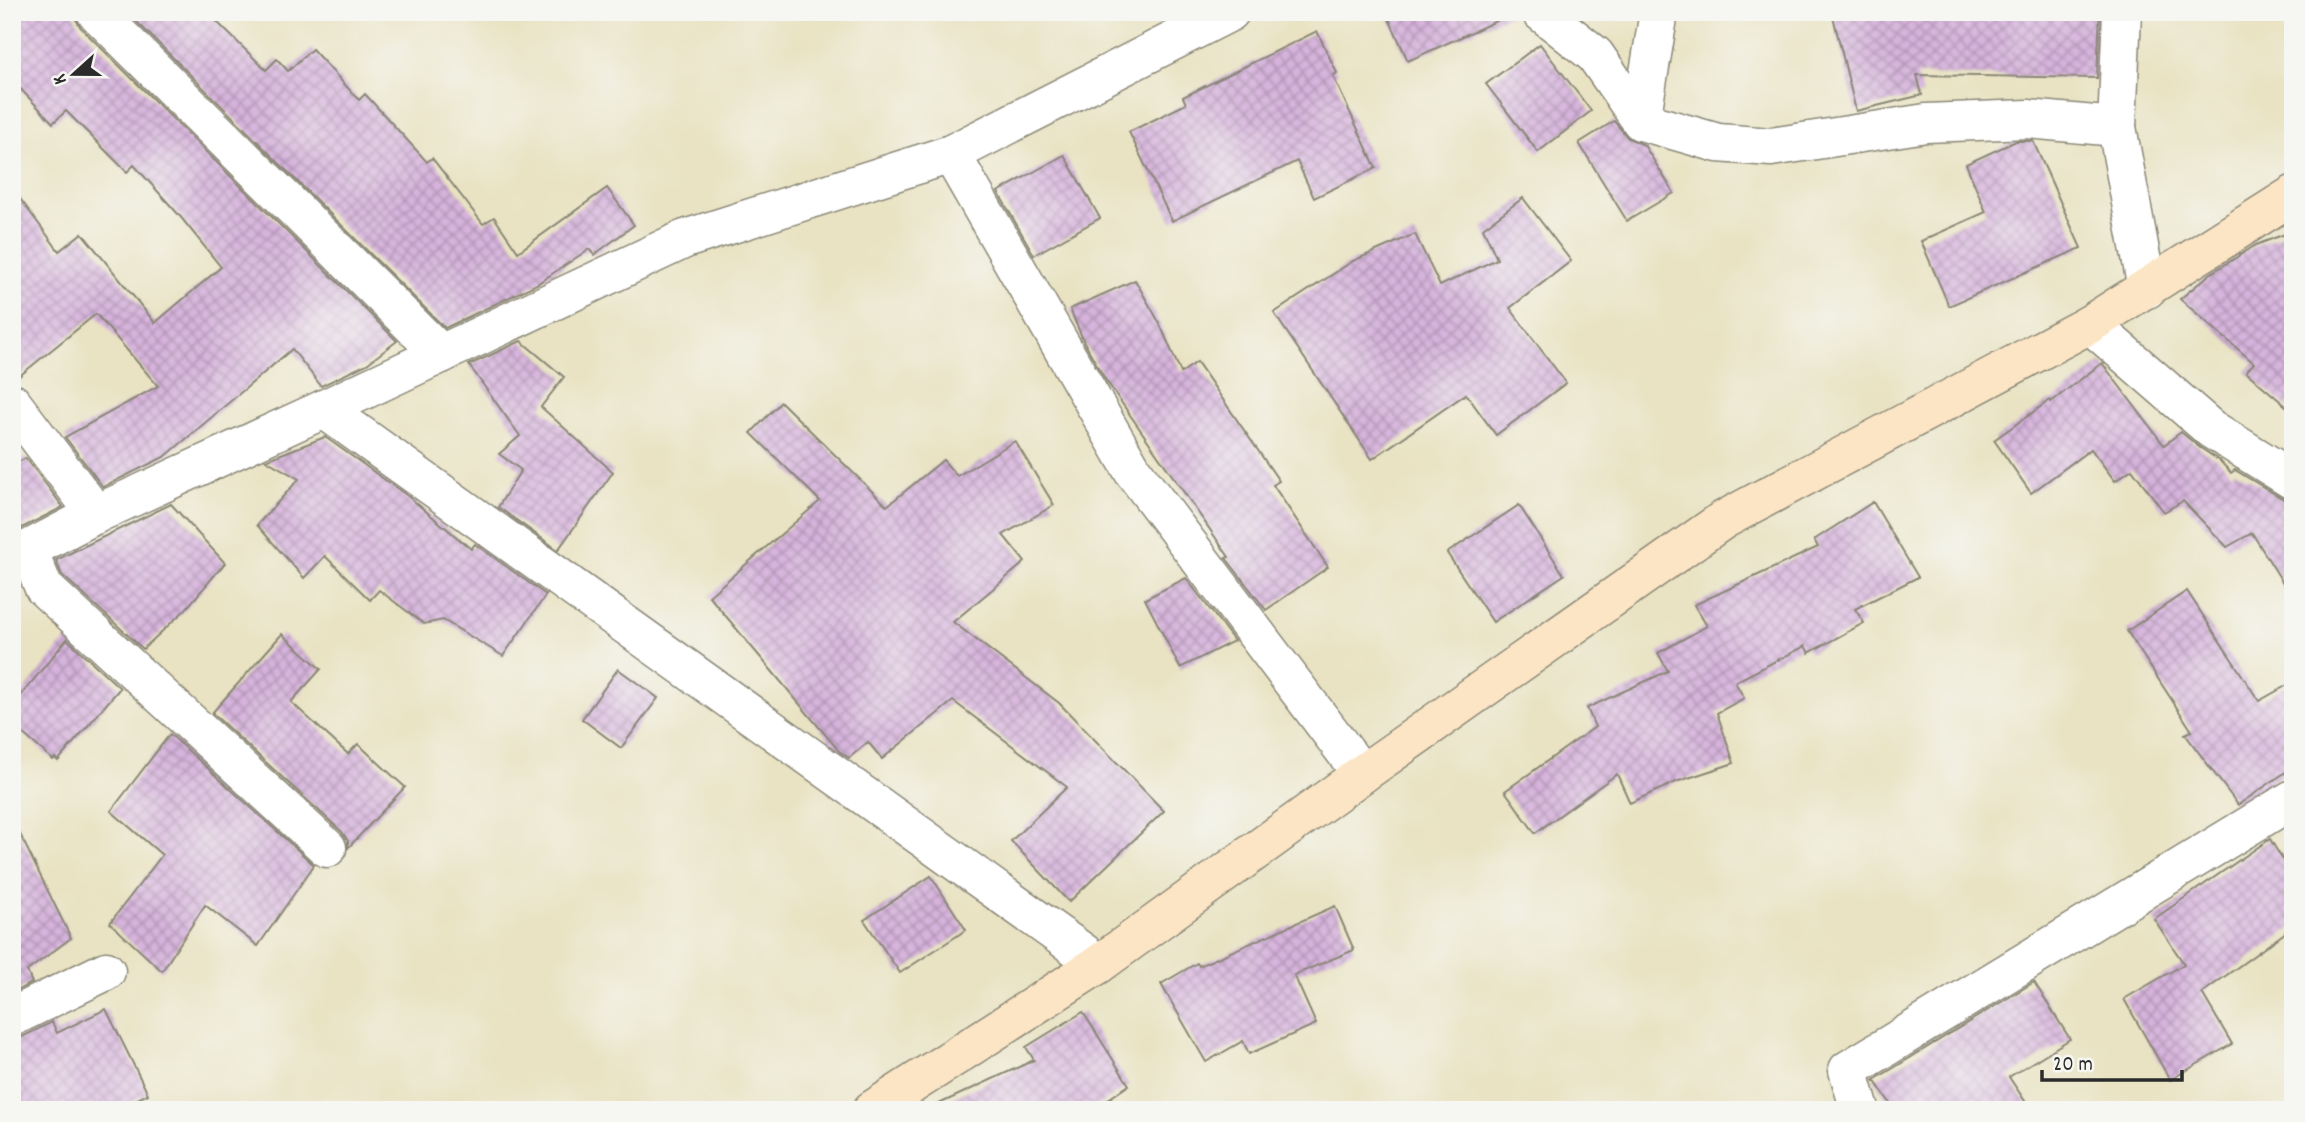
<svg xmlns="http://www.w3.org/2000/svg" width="2305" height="1122" font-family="Dekko,sans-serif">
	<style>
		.building { fill: url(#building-cross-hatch) }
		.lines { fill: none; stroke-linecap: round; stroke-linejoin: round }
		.minor-casing { stroke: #8a8777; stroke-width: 41 }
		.secondary-casing { stroke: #8a8777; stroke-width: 41 }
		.minor { stroke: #fff; stroke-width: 38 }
		.secondary { stroke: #fce5c4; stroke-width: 38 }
	</style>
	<defs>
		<pattern id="building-cross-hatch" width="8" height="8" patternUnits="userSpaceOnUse" patternTransform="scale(1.75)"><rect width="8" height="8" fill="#d7b4dd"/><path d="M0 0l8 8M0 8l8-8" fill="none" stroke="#af93b3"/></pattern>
	</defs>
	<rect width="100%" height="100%" fill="#f6f6f2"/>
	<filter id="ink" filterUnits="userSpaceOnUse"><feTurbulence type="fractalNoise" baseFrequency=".0143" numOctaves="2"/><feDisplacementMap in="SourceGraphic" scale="14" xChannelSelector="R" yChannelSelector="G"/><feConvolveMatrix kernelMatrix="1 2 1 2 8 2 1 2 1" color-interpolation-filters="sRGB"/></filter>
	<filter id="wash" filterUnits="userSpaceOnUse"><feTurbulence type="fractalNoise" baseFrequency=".00686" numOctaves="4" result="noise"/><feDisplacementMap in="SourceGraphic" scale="28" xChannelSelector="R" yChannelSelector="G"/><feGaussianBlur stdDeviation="1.57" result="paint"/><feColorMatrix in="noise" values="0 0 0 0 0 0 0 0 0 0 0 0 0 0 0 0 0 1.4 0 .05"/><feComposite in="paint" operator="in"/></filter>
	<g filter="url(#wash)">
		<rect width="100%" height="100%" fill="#e9e3c3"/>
		<g id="blocks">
			<!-- building -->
			<g class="building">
				<path d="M12 12H75V18L81 28 397 341 367 364 321 386 292 349 166 456 103 487 65 437 158 386 96 314 12 382V188L59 251 82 233 155 323 221 267 179 215 134 165 127 172 66 111 53 123 12 80Z"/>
				<path d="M127 12H207L266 70 277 59 288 71 312 49 359 100 365 94 427 162 432 158 483 224 494 217 518 252 607 188 634 225 594 255 589 249 537 284 445 328Z"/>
				<path d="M1386 12H1516L1408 61Z"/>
				<path d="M1832 12H2100L2097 78 1917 75 1922 95 1856 111Z"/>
				<path d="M1317 31 1337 73 1333 76 1376 168 1314 198 1297 161 1172 221 1129 132 1186 104 1183 97Z"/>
				<path d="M1540 44 1591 111 1538 152 1486 84Z"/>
				<path d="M1614 121 1628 138 1644 145 1674 193 1627 221 1579 143Z"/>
				<path d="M2016 141H2033L2081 248 1949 306 1921 241 1986 212 1966 164Z"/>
				<path d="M1064 155 1100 218 1034 255 998 192Z"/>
				<path d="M1523 198 1571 261 1510 308 1566 383 1496 435 1466 394 1372 459 1274 313 1353 261 1415 234 1440 286 1497 259 1483 228Z"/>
				<path d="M2293 231V412L2246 372 2254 363 2180 299 2210 274 2256 245Z"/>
				<path d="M1135 280 1159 322 1181 373 1197 362 1279 481 1273 485 1328 567 1266 610 1226 558 1229 557 1105 379 1084 342 1070 309Z"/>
				<path d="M521 341 564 377 541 407 613 472 558 550 498 507 521 470 499 454 520 436 469 365Z"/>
				<path d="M2102 363 2164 445 2181 432 2199 447 2220 461 2231 473 2235 470 2283 499 2293 509V599L2252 533 2227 547 2183 501 2164 512 2132 469 2115 481 2091 449 2031 493 1994 440 2050 400 2051 402Z"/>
				<path d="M781 402 887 506 943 460 957 476 1015 441 1054 505 1003 535 1025 562 953 622 1059 703 1164 811 1069 902 1011 841 1067 787 953 701 882 759 868 742 849 758 839 751 709 596 820 501 751 433Z"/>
				<path d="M325 437 409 497 471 549 475 544 546 595 503 656 443 620 424 624 379 590 370 600 325 556 304 578 257 525 299 479 266 460Z"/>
				<path d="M26 458 63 507 12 533V465Z"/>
				<path d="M1873 502 1918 577 1855 609 1864 623 1809 653 1805 646 1735 682 1744 698 1717 713 1734 763 1676 782 1630 803 1617 774 1535 833 1505 791 1595 727 1587 708 1668 671 1658 653 1707 626 1694 605 1818 547 1814 540Z"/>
				<path d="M171 504 225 563 185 610 143 649 62 575 56 560Z"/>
				<path d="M1519 505 1564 575 1493 622 1447 553Z"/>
				<path d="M1186 578 1234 641 1180 668 1145 599Z"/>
				<path d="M2187 591 2259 701 2293 682V767L2238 805 2185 734 2192 731 2127 631Z"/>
				<path d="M282 634 321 669 291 702 348 754 358 744 405 787 348 848V841L342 832 212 713Z"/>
				<path d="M67 639 120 688 58 761 55 758 53 760 12 724V706Z"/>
				<path d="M618 669 658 698 621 748 582 719Z"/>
				<path d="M170 734 314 865 258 946 205 905 162 971 110 923 162 855 111 811Z"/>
				<path d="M12 818 71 938 27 971 32 983 12 993Z"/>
				<path d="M2270 839 2293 877V927L2202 993 2232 1044 2170 1080 2124 999 2184 964 2154 919Z"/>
				<path d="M931 876 966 930 900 973 864 920Z"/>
				<path d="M1335 906 1354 950 1294 975 1316 1024 1249 1054 1243 1041 1206 1062 1161 984 1197 963 1199 966Z"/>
				<path d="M2034 982 2070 1039 2009 1077 2031 1110H1895L1874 1080Z"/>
				<path d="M106 1009 148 1094 115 1110H12V1039L22 1037 52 1022 57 1033Z"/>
				<path d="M1083 1012 1129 1085 1092 1110H926L1034 1060 1026 1047Z"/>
			</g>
		</g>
	</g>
	<g filter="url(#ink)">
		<use href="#blocks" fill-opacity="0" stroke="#8a8777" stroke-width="2"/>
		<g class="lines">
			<!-- minor casing -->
			<g class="minor-casing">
				<g id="minor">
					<path d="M96 12 441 354"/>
					<path d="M1541 12 1595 55 1641 121 1718 143 1771 147 1926 123 2028 119 2117 127"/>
					<path d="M2122 12 2117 127 2147 289"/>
					<path d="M1641 121 1659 12"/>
					<path d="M951 154 1133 471 1362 774"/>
					<path d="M2090 324 2211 429 2293 480"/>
					<path d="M12 403 96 514"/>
					<path d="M324 409 1099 964"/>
					<path d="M28 550 44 588 327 848"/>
					<path d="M12 558 96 514 324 409 685 239 951 154 1230 12"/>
					<path d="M12 1017 106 971"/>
					<path d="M1860 1110 1848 1070 2293 799"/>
				</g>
			</g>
			<!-- secondary casing -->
			<g class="secondary-casing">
				<path id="secondary" d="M872 1110 1099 964 1362 774 1723 520 2090 324 2293 195"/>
			</g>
			<!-- minor -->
			<use href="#minor" class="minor"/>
			<!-- secondary -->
			<use href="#secondary" class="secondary"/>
		</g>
	</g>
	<!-- margin -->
	<rect width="2305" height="1122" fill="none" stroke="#f6f6f2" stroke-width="42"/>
	<!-- north arrow -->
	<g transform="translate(74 74) rotate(249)" stroke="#f6f6f2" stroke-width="5" paint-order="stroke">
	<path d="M0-5L12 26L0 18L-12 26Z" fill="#2b2b2b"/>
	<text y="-10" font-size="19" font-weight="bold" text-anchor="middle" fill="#2b2b2b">K</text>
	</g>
	<!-- scale -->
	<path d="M2042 1070v10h140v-10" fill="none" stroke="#2b2b2b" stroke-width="3.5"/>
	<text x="2053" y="1070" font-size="21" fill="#2b2b2b" stroke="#f6f6f2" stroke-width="5" paint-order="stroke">20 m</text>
</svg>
